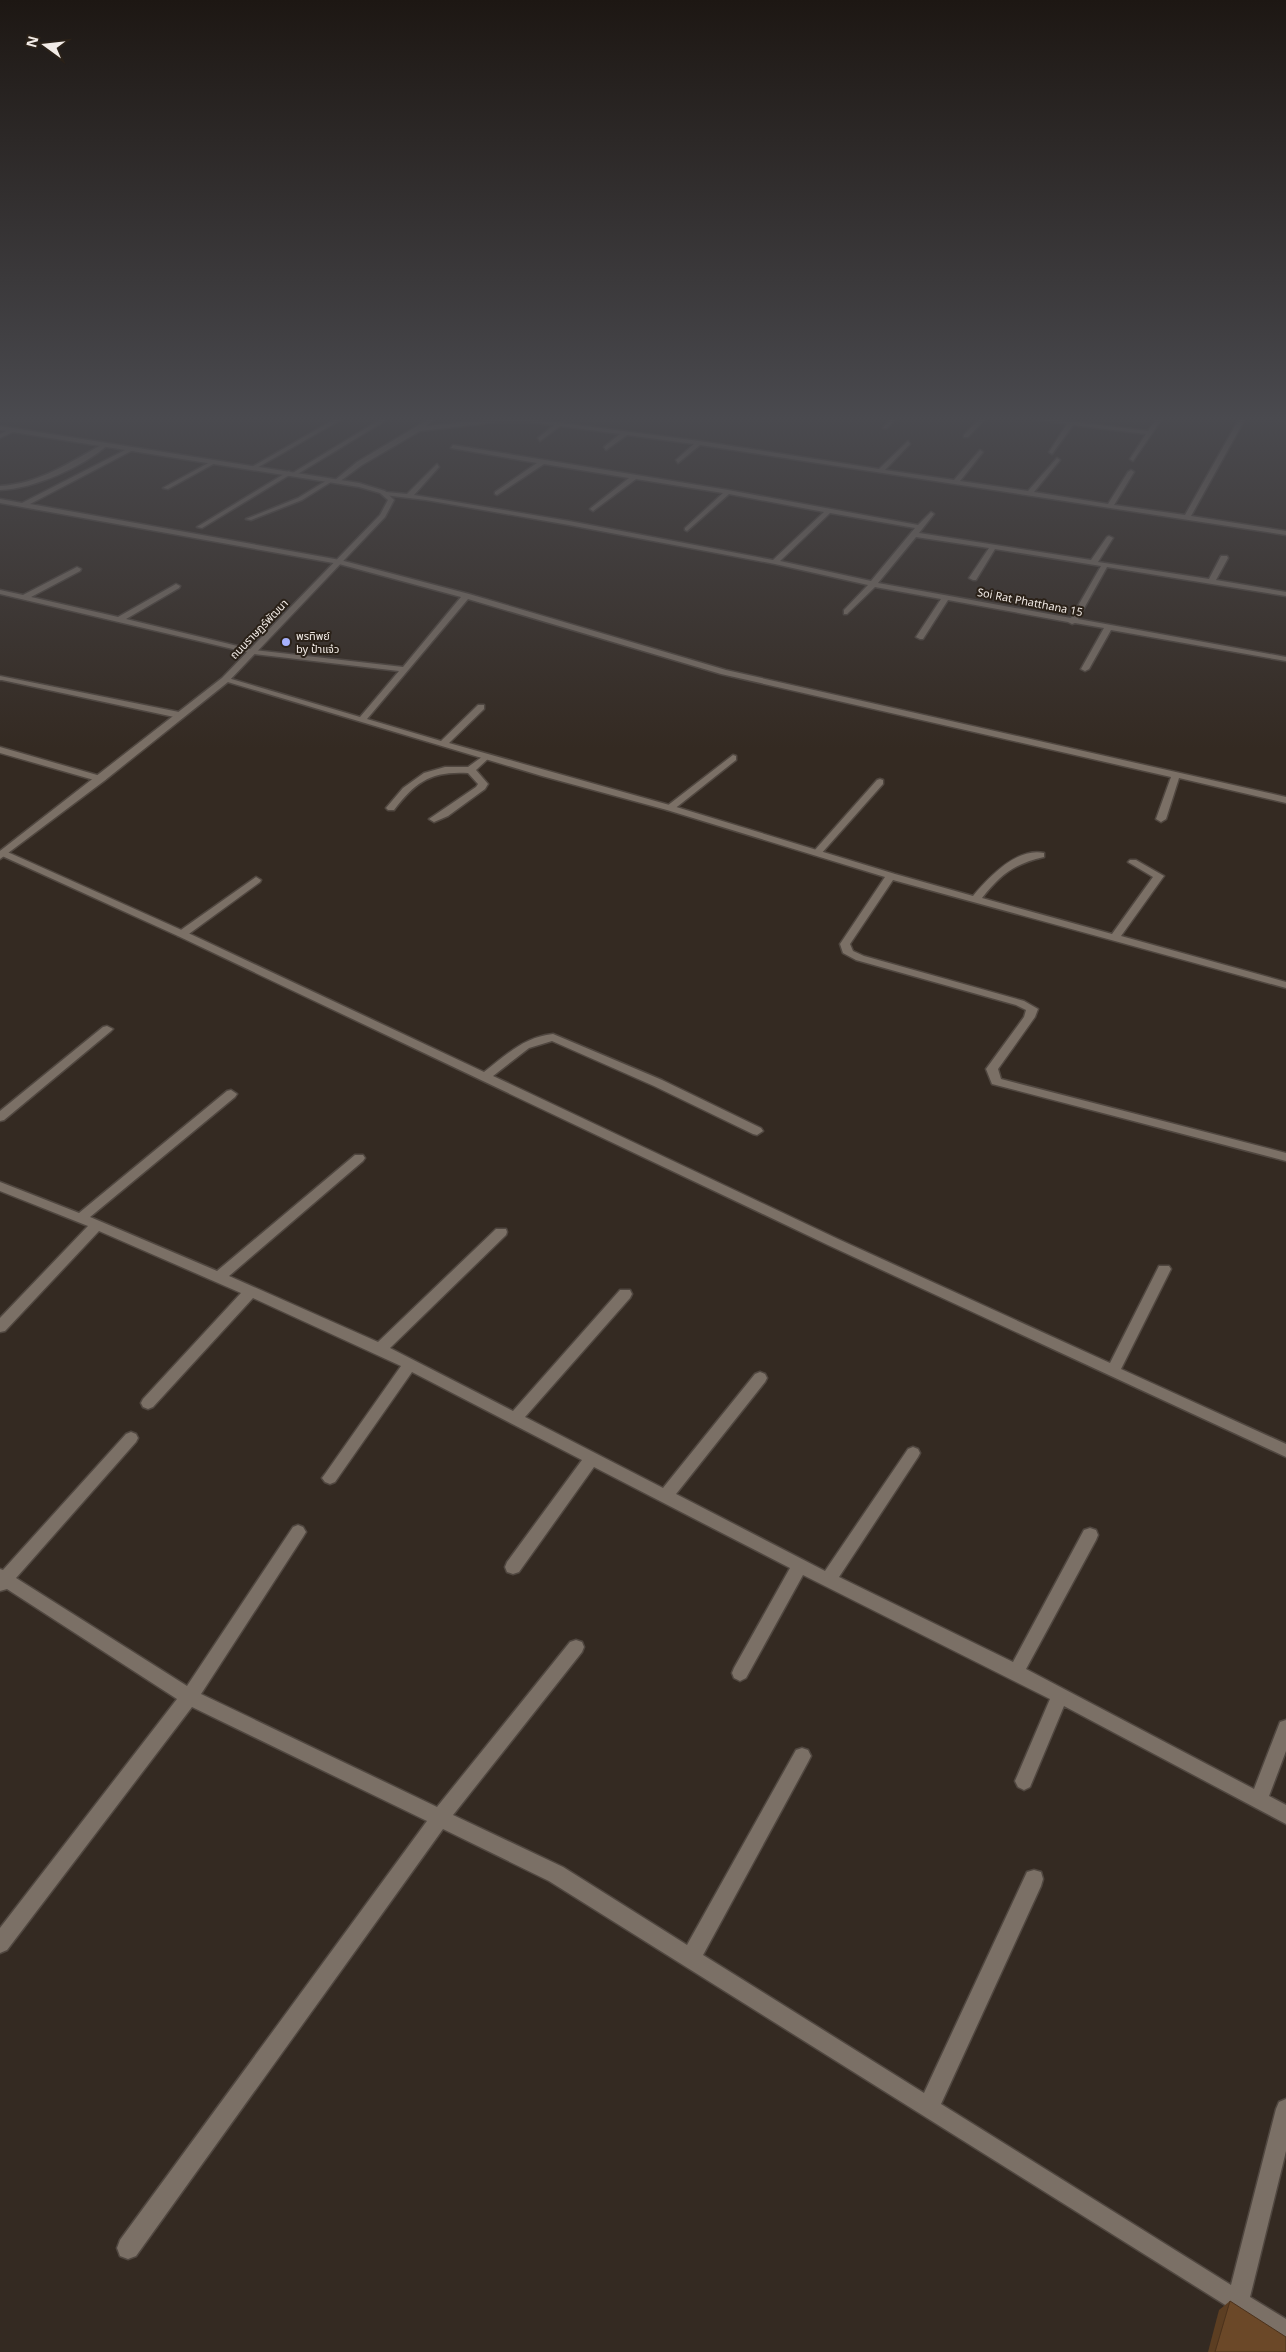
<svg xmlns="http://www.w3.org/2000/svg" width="1286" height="2352" font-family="Georgia,'Noto Sans Thai',serif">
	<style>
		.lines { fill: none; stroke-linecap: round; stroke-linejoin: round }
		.lane-casing { stroke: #504740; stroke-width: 3 }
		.street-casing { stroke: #504740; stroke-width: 3 }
		.secondary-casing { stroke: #504740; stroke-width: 3 }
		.lane { fill: #7b7066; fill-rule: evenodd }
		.street { fill: #7b7066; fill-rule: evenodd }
		.secondary { fill: #7b7066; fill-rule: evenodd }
		.wall { fill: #5c3e22 }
		.building { fill: #6b4828; stroke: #4b321c }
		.poi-dot { fill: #a6b1fc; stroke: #2a2118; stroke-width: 2 }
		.labels { text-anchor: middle; stroke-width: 4; stroke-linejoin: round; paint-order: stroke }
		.far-street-label { font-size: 11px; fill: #f3ece7; stroke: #2a2118 }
		.far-poi-label { font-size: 11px; fill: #f3ece7; stroke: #2a2118; text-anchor: start }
	</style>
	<rect width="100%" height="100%" fill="#342a22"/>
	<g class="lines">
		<!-- lane casing -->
		<g class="lane-casing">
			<g id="lane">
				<path d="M13 428 15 431 0 438V434Z"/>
				<path d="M103 444 108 445C82 467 34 489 0 490V486C39 484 70 462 103 444Z"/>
				<path d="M212 461 217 462 168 489 163 488Z"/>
				<path d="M289 471 291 474 202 528 197 527Z"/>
				<path d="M329 479 334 480 302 500 251 520 246 519 298 498Z"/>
				<path d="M486 754 490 757 476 770 488 784 485 789 448 816 434 822 429 819 476 787 478 784 468 773C432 771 416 781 394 810H388L386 808 403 788 424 773 445 767H468Z"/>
				<path d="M733 755 736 756V760L673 810H667V806Z"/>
				<path d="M880 779 883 780V784L820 855H814V851L877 780Z"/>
				<path d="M256 877 261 880 260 882 186 936H178V932Z"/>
			</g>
		</g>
		<!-- street casing -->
		<g class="street-casing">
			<g id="street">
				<path d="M335 419H342L255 469 250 468Z"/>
				<path d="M381 419H388L296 475 291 474Z"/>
				<path d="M429 419H435L426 426 494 419H531L699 441 879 469 908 441 910 444 885 470 954 480 980 450 983 452 960 481 1028 491 1057 458 1060 460 1034 492 1108 504 1128 472 1131 470 1134 472 1114 505 1185 515 1239 419H1245L1191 516 1286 531V535L700 445 678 463 676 460 694 444 627 435 606 450 604 447 620 434 560 426 540 441 538 438 554 425 528 422H498L420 431 362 465 339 482 334 481 357 462Z"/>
				<path d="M890 419H896L887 428H883Z"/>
				<path d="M979 419H985L968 437H964V435Z"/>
				<path d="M1035 419H1050L1148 431 1156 419H1162L1133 461 1130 459 1146 434 1073 425 1052 454 1049 452 1067 424Z"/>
				<path d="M453 445 728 490 918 525 931 512 934 514 919 533 1091 560 1107 537 1109 536 1113 538 1098 562 1209 579 1221 556H1227L1228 558 1216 580 1286 592V596L1107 567 1078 619 1286 657V661L1111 630 1089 669 1085 671 1081 669 1104 628 1075 623 1072 624 1068 622 948 600 923 639H920L916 637 941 599 875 587 847 614H844V610L868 585 775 564 569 525 426 500 384 495 383 494 386 492 407 494 437 464 439 467 414 495 569 521 773 560 824 512 729 494 687 531 685 530V528L723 493 636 479 593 511 590 509 591 508 629 478 544 464 497 495 495 494V492L537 463 451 448ZM830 513 915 528 871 581 780 561ZM916 537 989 548 969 578 973 580H976L995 549 1101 566 1071 618 878 583Z"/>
				<path d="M131 447 133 450 30 504 340 560 469 594 726 670 1286 797V803L1179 778 1166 819 1161 822 1156 819 1171 777 721 674 468 599 367 719 441 741 478 705H484V709L449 743 673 806 895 874 973 896C989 877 1017 847 1044 853V857C1014 864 1001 874 982 898L1112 934 1153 877 1128 862 1130 860H1136L1164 876 1121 936 1286 982V988L893 880 850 944 853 951 864 956 1024 1001 1038 1009 1035 1017 998 1069 1001 1079 1286 1153V1161L992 1084 986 1069 1024 1017 1026 1010 1016 1005 856 960 843 953 840 944 885 877 667 810 542 776 221 680 228 678 360 717 399 671 254 654 0 594V590L23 595 77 567 81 569 80 571 31 597 118 617 176 584 180 586 179 588 126 619 254 650 403 667 461 597 339 564 0 503V499L22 503Z"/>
				<path d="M0 676 179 712 183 715 179 718 2 680H0Z"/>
				<path d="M0 747 104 777 106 779 101 782 0 753Z"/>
				<path d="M3 850 186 932 484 1072C506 1055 524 1037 553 1034L662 1080 761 1128 763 1131 757 1135 753 1134 654 1086 552 1041 529 1048 493 1076 838 1239 1110 1363 1159 1266H1169L1171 1269 1121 1369 1286 1444V1457L828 1245 178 936 0 855V851Z"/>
				<path d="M107 1026 113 1029 111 1031 4 1120 0 1121V1111L103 1027Z"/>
				<path d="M231 1090 237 1094 235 1097 90 1217 217 1271 355 1155H363L365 1158 363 1161 229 1276 378 1342 496 1229H506L507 1232 506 1235 390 1348 513 1411 620 1290H630L632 1294 630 1298 525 1417 663 1488 755 1374 760 1372 765 1374 767 1378 765 1382 676 1494 825 1571 908 1449 913 1447 918 1449 920 1453 918 1457 839 1577 1013 1662 1084 1530 1090 1528 1096 1530 1098 1535 1096 1540 1026 1669 1254 1789 1280 1722 1286 1720V1751L1269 1796 1286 1805V1824L1064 1706 1030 1787 1024 1790 1018 1787 1015 1781 1050 1699 803 1575 746 1678 740 1681 734 1678 732 1673 734 1668 790 1568 594 1467 519 1572 513 1574 507 1572 505 1567 507 1562 582 1460 412 1372 335 1482 330 1484 325 1482 322 1478 325 1474 401 1366 253 1298 153 1407 148 1409 143 1407 141 1403 143 1399 241 1293 99 1231 5 1331 0 1332V1318L88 1226 0 1191V1182L79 1213 227 1091Z"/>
				<path d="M131 1432 136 1434 138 1438 136 1442 16 1578 187 1686 293 1527 298 1525 303 1527 306 1532 303 1537 201 1694 437 1807 570 1642 576 1640 582 1642 584 1647 582 1652 453 1815 563 1867 687 1945 796 1750 802 1748 808 1750 811 1756 808 1762 703 1955 924 2093 1027 1872 1034 1870 1041 1872 1043 1879 1041 1886 941 2104 1231 2285 1276 2109 1279 2102 1286 2099V2151L1250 2297 1286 2319V2343L549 1881 443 1829 136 2256 128 2259 120 2256 117 2248 120 2240 427 1821 192 1707 7 1950 0 1953V1928L177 1699 7 1589 0 1591V1569L3 1570 126 1434Z"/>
			</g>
		</g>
		<!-- secondary casing -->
		<g class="secondary-casing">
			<path id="secondary" d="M0 426 359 483 385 491 394 500 385 517 228 682 104 781 0 859V851L222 678 380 515 388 500 380 493 359 487 0 430Z"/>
		</g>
		<!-- lane -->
		<use href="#lane" class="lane"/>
		<!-- street -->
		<use href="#street" class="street"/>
		<!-- secondary -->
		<use href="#secondary" class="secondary"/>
	</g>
	<!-- wall -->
	<path class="wall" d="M1230 2301 1286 2352H1208L1219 2310Z"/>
	<!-- building -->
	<path class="building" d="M1230 2301 1286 2337V2352H1215Z"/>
	<!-- sky -->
	<linearGradient id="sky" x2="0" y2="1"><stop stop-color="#1d1713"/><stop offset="0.56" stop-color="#4a4a4f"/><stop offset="1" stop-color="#4a4a4f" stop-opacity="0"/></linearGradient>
	<rect width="1286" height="748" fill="url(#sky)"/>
	<!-- markers -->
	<circle class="poi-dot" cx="286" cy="642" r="5"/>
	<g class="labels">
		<!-- far-street labels -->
		<g class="far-street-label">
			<text transform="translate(1030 602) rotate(11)" y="4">Soi Rat Phatthana 15</text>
			<text transform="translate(259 629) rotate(-46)" y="4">ถนนราษฏร์พัฒนา</text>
		</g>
		<!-- far-poi labels -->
		<g class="far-poi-label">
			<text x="296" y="640">พรทิพย์<tspan x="296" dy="13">by ป้าแจ๋ว</tspan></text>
		</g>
	</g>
	<!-- north arrow -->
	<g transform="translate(45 45) rotate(285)" stroke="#2a2118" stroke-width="4" paint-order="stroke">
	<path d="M0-4L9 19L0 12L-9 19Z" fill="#f3ece7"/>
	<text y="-8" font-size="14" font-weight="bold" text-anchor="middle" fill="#f3ece7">N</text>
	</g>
</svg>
